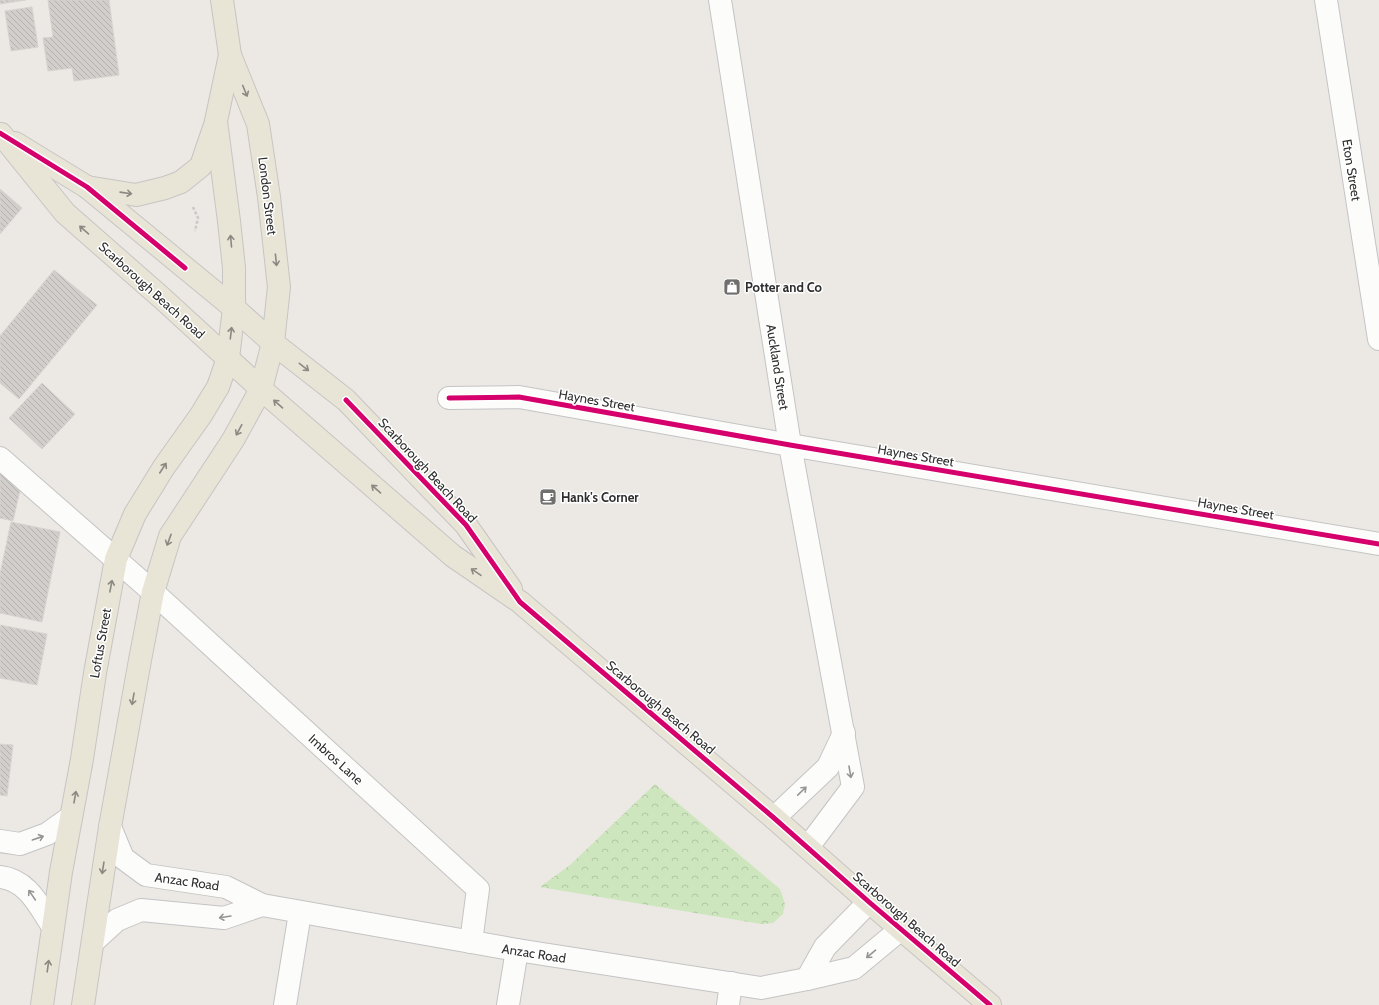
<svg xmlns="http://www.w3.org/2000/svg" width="1379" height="1005" font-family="Cabin,sans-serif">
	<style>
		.park { fill: url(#park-crowns) }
		.building { fill: url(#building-back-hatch); stroke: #d7d4d0 }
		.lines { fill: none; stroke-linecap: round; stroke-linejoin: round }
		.minor-casing { stroke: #c5c4c5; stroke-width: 24 }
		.major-casing { stroke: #c6c5c4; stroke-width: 24 }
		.path { stroke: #c9c9c8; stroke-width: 2.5; stroke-dasharray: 3 2; stroke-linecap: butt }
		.minor { stroke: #fcfcfb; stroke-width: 22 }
		.major { stroke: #e8e4d6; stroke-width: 22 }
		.cycleway-casing { stroke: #fff; stroke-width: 8 }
		.cycleway { stroke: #d6006c; stroke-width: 5 }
		.oneway { stroke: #8b8982 }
		.oneway2 { stroke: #959594 }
		.labels { text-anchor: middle; stroke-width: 3; stroke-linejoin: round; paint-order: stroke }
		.street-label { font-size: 13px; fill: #2e2e2e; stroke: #fff }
		.poi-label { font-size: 13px; font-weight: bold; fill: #2e2e2e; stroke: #fff; text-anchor: start }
	</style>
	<defs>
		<pattern id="park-crowns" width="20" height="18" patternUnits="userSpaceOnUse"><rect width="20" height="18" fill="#cee6be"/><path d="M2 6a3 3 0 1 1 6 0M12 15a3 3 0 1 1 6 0" fill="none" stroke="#b1c6a4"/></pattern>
		<pattern id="building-back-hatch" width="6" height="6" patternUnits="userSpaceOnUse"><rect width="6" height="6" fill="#d1cecb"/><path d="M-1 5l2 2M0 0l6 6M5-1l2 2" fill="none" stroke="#b4b1af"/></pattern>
	</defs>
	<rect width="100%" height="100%" fill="#ece8e4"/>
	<!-- park -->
	<path class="park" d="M655 784 780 889 785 904 783 914 773 923 761 924 540 887 570 865Z"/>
	<!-- building -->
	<g class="building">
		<path d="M0 0H26L0 4Z"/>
		<path d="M48 0H109L119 75 74 81 72 68 48 71 43 38 53 37Z"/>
		<path d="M32 7 38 47 11 51 5 11Z"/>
		<path d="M0 189 22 208 0 234Z"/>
		<path d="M54 270 97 305 19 399 0 383V336Z"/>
		<path d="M42 383 75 414 42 449 9 418Z"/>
		<path d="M0 472 21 486 13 521 0 518Z"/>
		<path d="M11 522 60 532 42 622 0 613V574Z"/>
		<path d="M0 625 47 634 37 685 0 678Z"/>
		<path d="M0 744 13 745 7 796 0 795Z"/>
	</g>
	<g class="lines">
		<!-- minor casing -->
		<g class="minor-casing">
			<g id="minor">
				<path d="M720 0 790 445 853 787 808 847"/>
				<path d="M1326 0 1379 339"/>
				<path d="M449 398 519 397 790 445 1379 544"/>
				<path d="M0 458 153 592 478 889 471 942"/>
				<path d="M774 818 828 767 844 733"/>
				<path d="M110 827 123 858 146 875 226 887 262 905 517 950 761 988 807 979 854 968 901 929"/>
				<path d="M0 841 20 844 47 834 71 817"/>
				<path d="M0 877C28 880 39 906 53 927"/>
				<path d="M93 942 117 920 141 910 224 918 262 905"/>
				<path d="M807 979 825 947 869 902"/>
				<path d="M285 1005 300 913"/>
				<path d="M508 1005 517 950"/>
				<path d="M728 1005 731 983"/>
			</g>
		</g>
		<!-- major casing -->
		<g class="major-casing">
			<g id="major">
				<path d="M1 134 65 213 163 299 261 389 453 556 520 602 774 818 869 902 990 1005"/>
				<path d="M15 143 87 187 234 308 273 343 346 400 466 525 511 589"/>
				<path d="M87 187 136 195 165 188 181 182 201 166 215 125"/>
				<path d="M42 1005 61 872 82 759 95 673 116 559 135 514 164 467 201 415 210 400 218 387 228 358 234 308V268L229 221 216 121 230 55"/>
				<path d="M83 1005 110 827 140 660 153 592 170 536 233 440 261 389 273 343 279 287 269 197 258 124 230 55 222 0"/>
			</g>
		</g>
		<!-- path -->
		<path class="path" d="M193 207 198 218 195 231"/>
		<!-- minor -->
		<use href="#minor" class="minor"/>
		<!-- major -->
		<use href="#major" class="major"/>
		<!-- cycleway casing -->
		<g class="cycleway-casing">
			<g id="cycleway">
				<path d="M0 133 87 187 185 268"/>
				<path d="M449 398 519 397 790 445 1379 544"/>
				<path d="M346 400 466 525 520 602 774 818 869 902 990 1005"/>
			</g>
		</g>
		<!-- cycleway -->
		<use href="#cycleway" class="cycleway"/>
	</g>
	<!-- one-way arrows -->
	<defs><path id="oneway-shaft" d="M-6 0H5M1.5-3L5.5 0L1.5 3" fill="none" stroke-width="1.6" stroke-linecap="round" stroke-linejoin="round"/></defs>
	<g class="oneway">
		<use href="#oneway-shaft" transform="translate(245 91) rotate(68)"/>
		<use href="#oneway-shaft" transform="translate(126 193) rotate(8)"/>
		<use href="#oneway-shaft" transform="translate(84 230) rotate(-139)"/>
		<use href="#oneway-shaft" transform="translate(231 241) rotate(-95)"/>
		<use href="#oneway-shaft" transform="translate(276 260) rotate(84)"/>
		<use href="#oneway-shaft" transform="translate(231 333) rotate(-83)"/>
		<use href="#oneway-shaft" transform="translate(304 367) rotate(38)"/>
		<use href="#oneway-shaft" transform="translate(278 404) rotate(-139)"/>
		<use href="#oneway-shaft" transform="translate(239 430) rotate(118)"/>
		<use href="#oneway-shaft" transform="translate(163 468) rotate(-57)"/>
		<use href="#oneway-shaft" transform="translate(376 489) rotate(-139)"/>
		<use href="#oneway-shaft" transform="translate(169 540) rotate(110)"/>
		<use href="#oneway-shaft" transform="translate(476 572) rotate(-146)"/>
		<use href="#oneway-shaft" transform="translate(111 586) rotate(-79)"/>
		<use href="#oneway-shaft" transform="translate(133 699) rotate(100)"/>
		<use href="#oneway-shaft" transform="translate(75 797) rotate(-80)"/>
		<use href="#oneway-shaft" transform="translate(103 868) rotate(99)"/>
		<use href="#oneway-shaft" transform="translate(48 966) rotate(-82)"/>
	</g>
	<g class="oneway2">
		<use href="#oneway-shaft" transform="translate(850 772) rotate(80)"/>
		<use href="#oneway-shaft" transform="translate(802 791) rotate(-44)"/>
		<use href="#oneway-shaft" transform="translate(38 838) rotate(-19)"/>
		<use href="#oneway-shaft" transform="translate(32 895) rotate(-124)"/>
		<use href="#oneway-shaft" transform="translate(225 917) rotate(171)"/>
		<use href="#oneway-shaft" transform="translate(871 954) rotate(140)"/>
	</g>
	<!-- icons -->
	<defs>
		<g id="shop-square" transform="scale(0.9)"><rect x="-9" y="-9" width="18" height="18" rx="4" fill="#706f6e" stroke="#fff"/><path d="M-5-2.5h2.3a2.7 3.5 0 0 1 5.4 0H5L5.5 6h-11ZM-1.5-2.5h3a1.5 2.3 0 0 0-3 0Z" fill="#fff"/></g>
		<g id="cafe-square" transform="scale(0.9)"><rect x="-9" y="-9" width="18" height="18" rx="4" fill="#706f6e" stroke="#fff"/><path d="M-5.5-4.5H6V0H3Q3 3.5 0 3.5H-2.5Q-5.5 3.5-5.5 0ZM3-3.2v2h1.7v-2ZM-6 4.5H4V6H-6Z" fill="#fff"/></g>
	</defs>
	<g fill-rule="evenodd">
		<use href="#shop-square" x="732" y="287"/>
		<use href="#cafe-square" x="548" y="497"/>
	</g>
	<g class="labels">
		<!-- street labels -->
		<g class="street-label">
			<text transform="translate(1352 170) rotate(81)" y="5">Eton Street</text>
			<text transform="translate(268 196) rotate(83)" y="5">London Street</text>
			<text transform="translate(152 290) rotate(42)" y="5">Scarborough Beach Road</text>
			<text transform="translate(778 367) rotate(81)" y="5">Auckland Street</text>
			<text transform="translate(597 400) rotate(10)" y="5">Haynes Street</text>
			<text transform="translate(916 455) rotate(10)" y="5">Haynes Street</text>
			<text transform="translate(428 470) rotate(47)" y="5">Scarborough Beach Road</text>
			<text transform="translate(1236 508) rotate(10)" y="5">Haynes Street</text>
			<text transform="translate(100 643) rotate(-80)" y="5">Loftus Street</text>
			<text transform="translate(661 707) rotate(40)" y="5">Scarborough Beach Road</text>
			<text transform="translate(336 759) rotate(42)" y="5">Imbros Lane</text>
			<text transform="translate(187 881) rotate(8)" y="5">Anzac Road</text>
			<text transform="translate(907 919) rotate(41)" y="5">Scarborough Beach Road</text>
			<text transform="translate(534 953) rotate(9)" y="5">Anzac Road</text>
		</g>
		<!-- poi labels -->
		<g class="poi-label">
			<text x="745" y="292">Potter and Co</text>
			<text x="561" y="502">Hank's Corner</text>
		</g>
	</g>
</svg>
